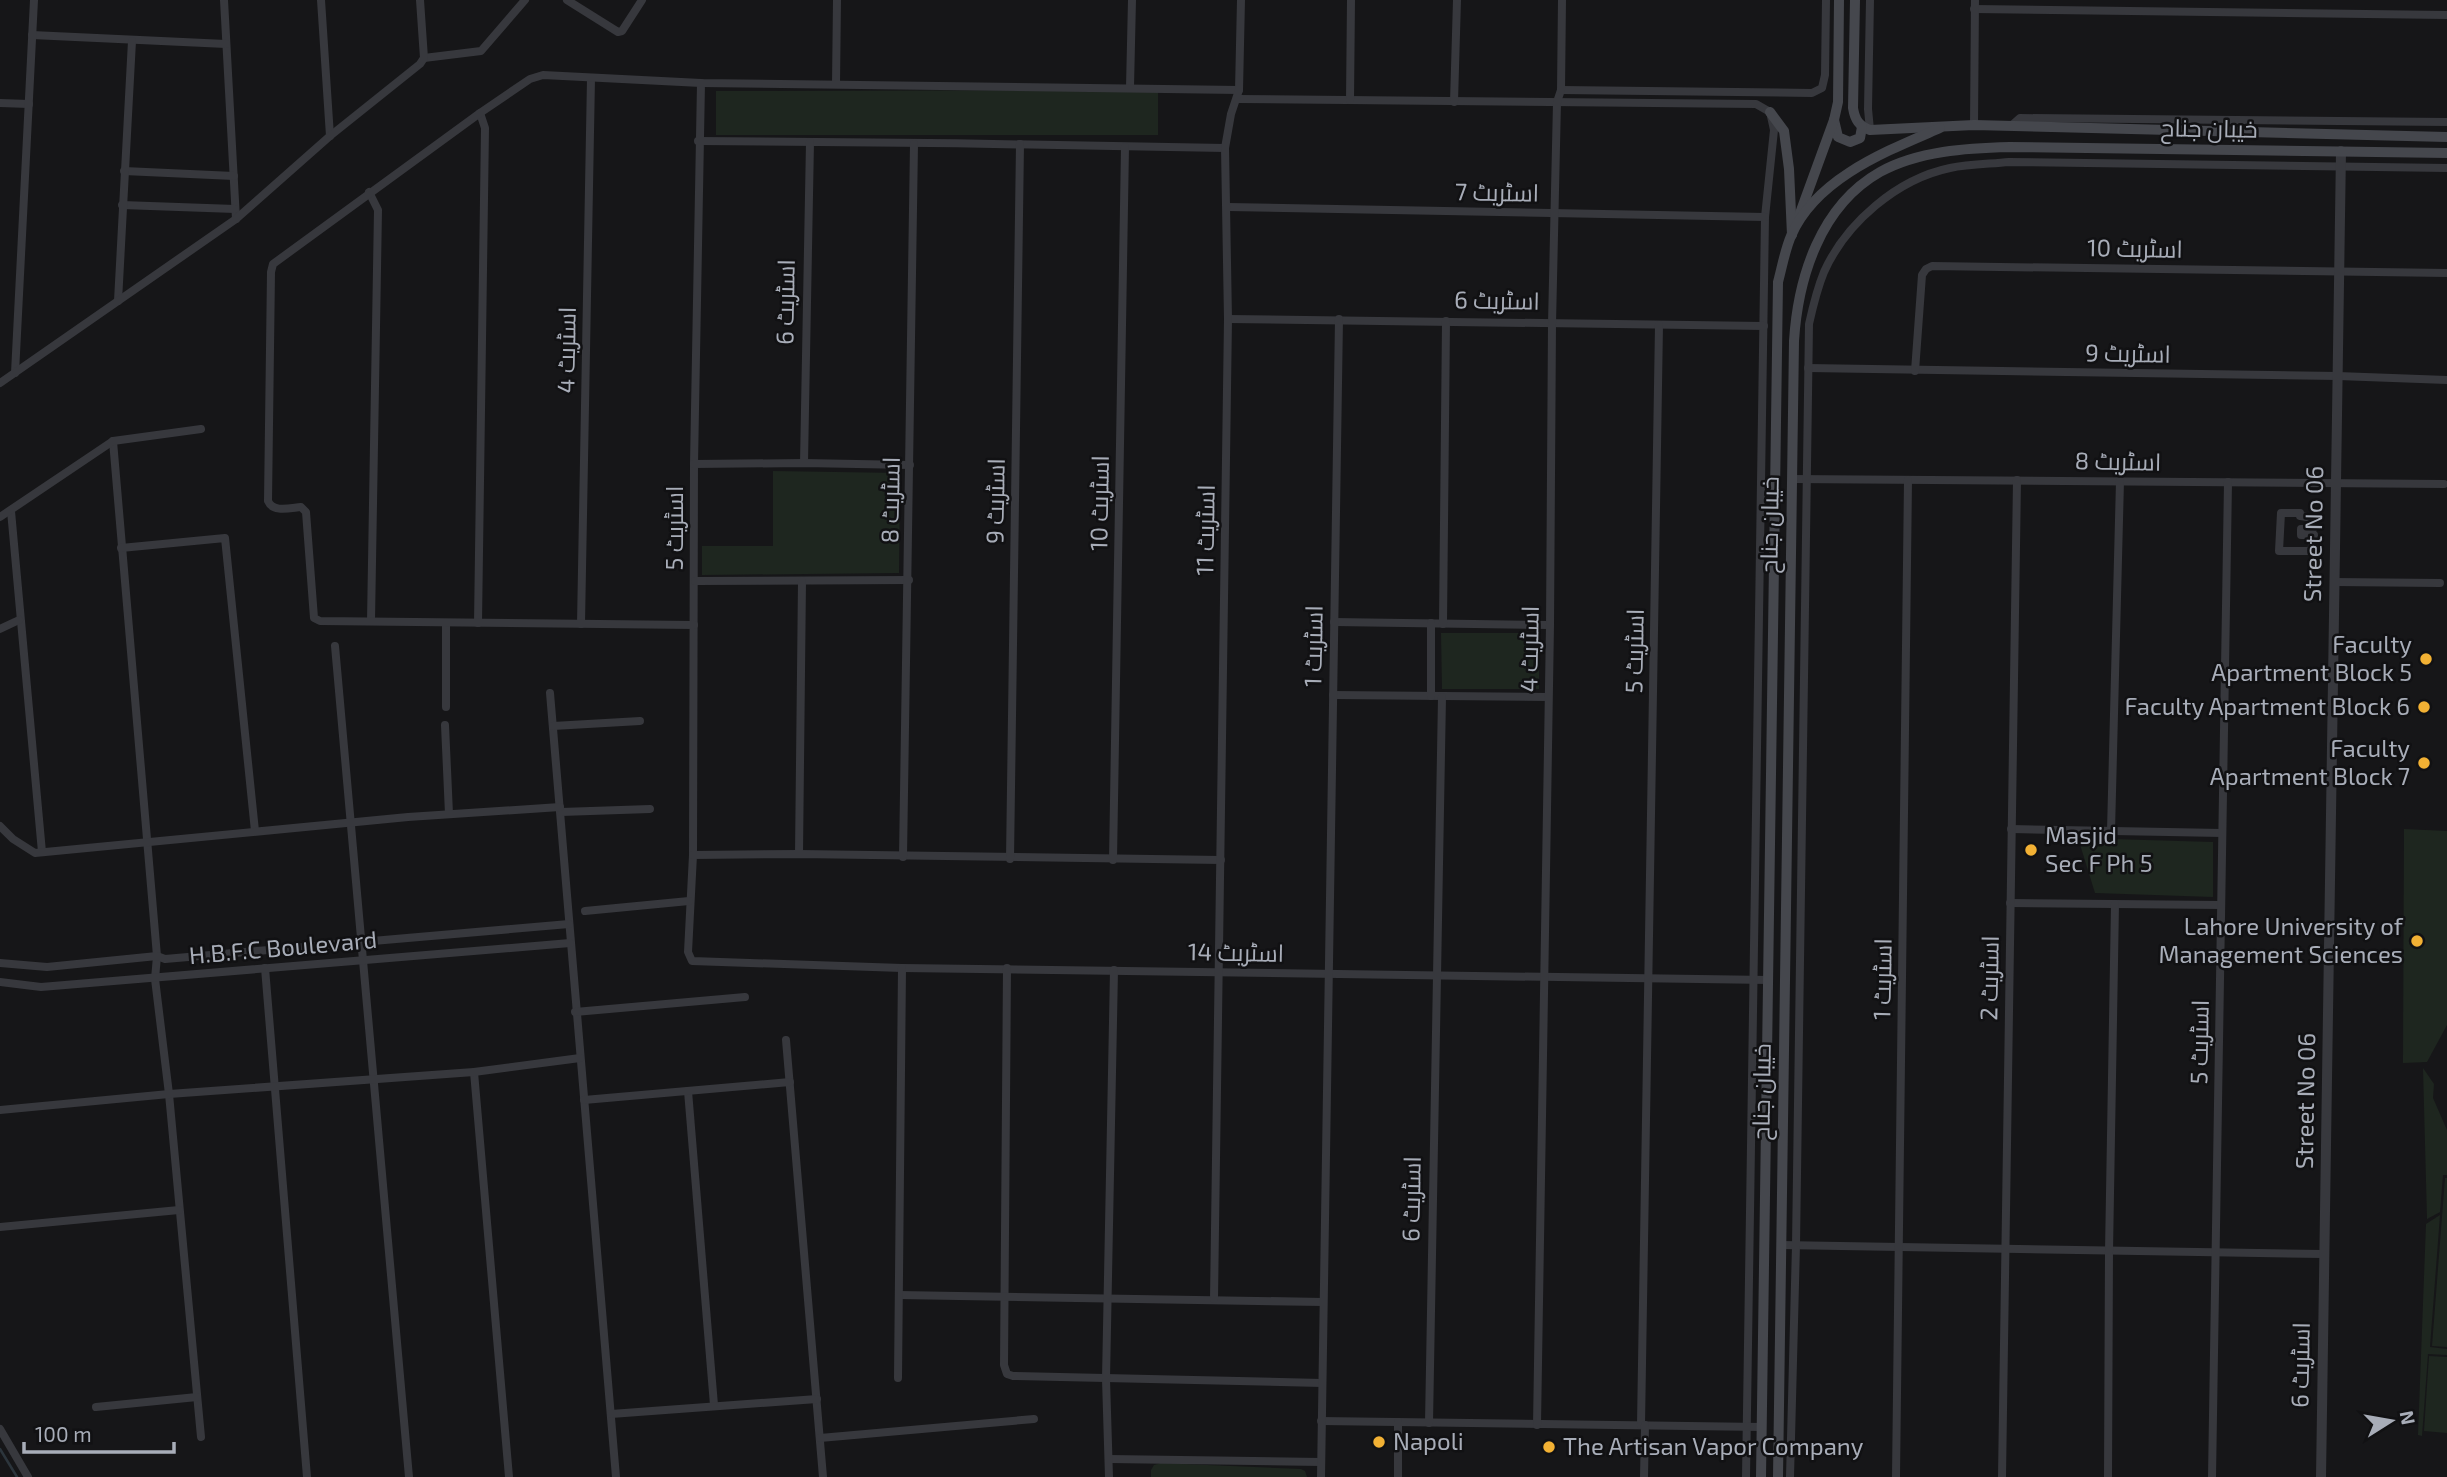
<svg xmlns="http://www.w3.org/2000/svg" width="2447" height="1477" font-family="'Exo 2',Cairo,sans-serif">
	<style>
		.green { fill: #1e261f }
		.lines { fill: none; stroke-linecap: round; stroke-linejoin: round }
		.stream { stroke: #2c353c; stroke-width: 2.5 }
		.minor { stroke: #37383d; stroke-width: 8 }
		.tertiary { stroke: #37383d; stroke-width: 10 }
		.secondary { stroke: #45474d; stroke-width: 10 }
		.poi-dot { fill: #f2b134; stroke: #111113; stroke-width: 2.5 }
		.labels { text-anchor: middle; stroke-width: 5; stroke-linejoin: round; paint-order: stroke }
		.street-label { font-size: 24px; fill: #a8adb8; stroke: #111113 }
		.poi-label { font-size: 24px; fill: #a8adb8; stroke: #111113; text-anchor: end }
	</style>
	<rect width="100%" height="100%" fill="#161618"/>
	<!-- green -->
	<g class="green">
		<path d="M1158 90V135H716V91Z"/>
		<path d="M773 471 900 473 899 573 702 575V546H773Z"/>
		<path d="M1441 633H1539V689H1442Z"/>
		<path d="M2404 829 2447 831V1025L2427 1062 2403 1063Z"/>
		<path d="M2078 838 2213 842V897L2095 893Z"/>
		<path d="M2423 1068 2434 1084 2433 1098 2447 1130V1175H2443L2440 1212 2427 1219Z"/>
		<path d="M2445 1178H2447V1347L2432 1346Z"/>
		<path d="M2440 1215 2430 1347 2447 1349V1355L2428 1354 2422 1436 2418 1435 2426 1224Z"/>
		<path d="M2429 1356 2447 1357V1433L2424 1431Z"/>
		<path d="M1161 1463 1301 1469 1305 1471 1307 1477H1151V1470L1154 1465Z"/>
	</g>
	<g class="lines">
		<!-- stream -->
		<path class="stream" d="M0 1449 17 1477"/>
		<!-- minor -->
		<g class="minor">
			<path d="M224 0 236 219"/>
			<path d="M321 0 330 136"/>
			<path d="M567 0 618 32 622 31 642 0"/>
			<path d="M1870 0 1868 109 1870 130"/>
			<path d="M1974 9 2447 15"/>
			<path d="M32 35 226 44"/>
			<path d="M424 58 481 51 525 0"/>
			<path d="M701 83 694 464 693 855 688 952 692 961 902 968 1769 980"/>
			<path d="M836 84 837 0"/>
			<path d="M1130 87 1132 0"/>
			<path d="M1561 90 1812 93 1822 88 1825 75 1826 0"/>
			<path d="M1238 99 1756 104 1770 112 1774 130 1765 217 1746 1477"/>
			<path d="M1350 100 1351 0"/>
			<path d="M1454 102 1457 0"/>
			<path d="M0 103 29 104"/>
			<path d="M1974 125 1975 0"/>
			<path d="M2011 126 2020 118 2447 122"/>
			<path d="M698 141C874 142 1049 144 1225 148"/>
			<path d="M124 171 234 176"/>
			<path d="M369 192 378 210 371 621"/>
			<path d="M122 205 235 209"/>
			<path d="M1228 207 1765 217"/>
			<path d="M118 301 132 41"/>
			<path d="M1228 319 1764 326"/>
			<path d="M1808 368 2338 376 2447 380"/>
			<path d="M1915 371 1922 275 1926 269 1932 266 2447 273"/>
			<path d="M15 373 34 0"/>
			<path d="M0 383 236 219 330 136 420 64 424 58 420 0"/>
			<path d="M113 441 157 956 155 979 169 1094 201 1437"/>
			<path d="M804 463 810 142"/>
			<path d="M694 464 804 463 910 465"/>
			<path d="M1792 479 2444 484"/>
			<path d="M11 511 42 852"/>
			<path d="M2281 513H2300V516L2314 518 2313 529H2301V535H2314L2311 551H2279Z"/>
			<path d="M0 517 113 441 201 429"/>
			<path d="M121 548 225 538 255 831"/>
			<path d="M695 581 909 580"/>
			<path d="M2334 582 2440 583"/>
			<path d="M1334 622 1550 625"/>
			<path d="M478 623 485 128 480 113"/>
			<path d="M446 624V707"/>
			<path d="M581 624 591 78"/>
			<path d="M1443 624 1446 321"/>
			<path d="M694 625 320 621 314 618 306 512 301 507C290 508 273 513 268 501L271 272 273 264 480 113 530 79 543 75 701 83 1239 90"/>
			<path d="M0 629 19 620"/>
			<path d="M335 646 409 1477"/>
			<path d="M550 693 616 1477"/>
			<path d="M1333 695 1548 697"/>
			<path d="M1431 696V623"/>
			<path d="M445 725 449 814"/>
			<path d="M553 726 640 721"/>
			<path d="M561 812 650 809"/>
			<path d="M0 826 13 839 35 853 408 817 560 807"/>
			<path d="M2011 829 2222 833"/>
			<path d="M2111 831 2120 481"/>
			<path d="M799 854 802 581"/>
			<path d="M693 855 799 854 1221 860"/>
			<path d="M903 857 914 144"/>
			<path d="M1010 859 1020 144"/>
			<path d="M1113 860 1125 147"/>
			<path d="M2010 903 2221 905"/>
			<path d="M585 911 689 901"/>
			<path d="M0 963 47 967 157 956 165 959 569 924"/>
			<path d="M265 968 307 1477"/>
			<path d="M1007 968 1004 1365 1007 1374 1013 1376 1322 1383"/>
			<path d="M0 982 41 987 570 943"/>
			<path d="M575 1012 745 997"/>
			<path d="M786 1040 823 1477"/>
			<path d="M474 1072 509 1477"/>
			<path d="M688 1091 714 1405"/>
			<path d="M584 1100 790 1082"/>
			<path d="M0 1110 169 1094 474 1072 580 1058"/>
			<path d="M0 1227 179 1210"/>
			<path d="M1781 1245 2323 1254"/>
			<path d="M899 1295 1323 1302"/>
			<path d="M1214 1299 1228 319 1225 148 1231 114 1239 90 1241 0"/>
			<path d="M898 1378 902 968"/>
			<path d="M96 1407 197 1397"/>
			<path d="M611 1414 817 1399"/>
			<path d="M1321 1421 1762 1427"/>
			<path d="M1429 1423 1442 697"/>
			<path d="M1537 1425 1550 625 1552 324 1557 102 1561 90 1562 0"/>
			<path d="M1641 1425 1659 325"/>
			<path d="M0 1429 28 1477"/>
			<path d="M820 1438 1034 1419"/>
			<path d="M1109 1459 1321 1462"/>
			<path d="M1109 1477 1106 1379 1114 970"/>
			<path d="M1321 1477 1339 319"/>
			<path d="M1398 1477V1422"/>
			<path d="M1644 1477 1645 1425"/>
			<path d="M1790 1477 1796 1245 1809 324C1813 306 1817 289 1824 272 1846 223 1897 179 1950 168 1969 164 1990 164 2009 162L2447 168"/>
			<path d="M1896 1477 1908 480"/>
			<path d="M2002 1477 2017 480"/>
			<path d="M2108 1477 2109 1251 2115 904"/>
			<path d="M2212 1477 2228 482"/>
		</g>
		<!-- tertiary -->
		<path class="tertiary" d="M2321 1477 2341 151"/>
		<!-- secondary -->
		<g class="secondary">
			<path d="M1855 0 1853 108C1855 120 1859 126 1870 130L1974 125 2447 137"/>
			<path d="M1770 112 1784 131 1789 169 1792 235"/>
			<path d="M1834 120 1838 137 1850 142 1860 138 1862 127"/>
			<path d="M1799 216 1834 120 1838 102 1839 0"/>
			<path d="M1761 1477 1778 282C1782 267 1785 250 1791 236 1816 178 1887 151 1940 128"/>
			<path d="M1778 1477 1794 341C1798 278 1820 206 1880 172 1918 151 1967 148 2010 147L2447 153"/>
		</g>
	</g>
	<!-- markers -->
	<g class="poi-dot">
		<circle cx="2426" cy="659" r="7"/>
		<circle cx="2424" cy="707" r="7"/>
		<circle cx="2424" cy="763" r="7"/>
		<circle cx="2031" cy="850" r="7"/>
		<circle cx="2417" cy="941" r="7"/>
		<circle cx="1379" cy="1442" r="7"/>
		<circle cx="1549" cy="1447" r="7"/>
	</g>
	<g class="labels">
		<!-- street labels -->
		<g class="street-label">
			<text transform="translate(2209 129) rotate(1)" y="8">خیبان جناح</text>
			<text transform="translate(1497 193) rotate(1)" y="8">اسٹریٹ 7</text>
			<text transform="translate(2135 249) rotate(1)" y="8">اسٹریٹ 10</text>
			<text transform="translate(1497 301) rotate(1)" y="8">اسٹریٹ 6</text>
			<text transform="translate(786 302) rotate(-89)" y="8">اسٹریٹ 6</text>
			<text transform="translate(567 350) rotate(-89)" y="8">اسٹریٹ 4</text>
			<text transform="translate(2128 354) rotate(1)" y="8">اسٹریٹ 9</text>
			<text transform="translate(2118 462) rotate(1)" y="8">اسٹریٹ 8</text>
			<text transform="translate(891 500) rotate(-89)" y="8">اسٹریٹ 8</text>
			<text transform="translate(996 501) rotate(-89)" y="8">اسٹریٹ 9</text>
			<text transform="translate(1100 503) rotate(-89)" y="8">اسٹریٹ 10</text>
			<text transform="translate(1770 525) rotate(-89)" y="8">خیبان جناح</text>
			<text transform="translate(675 528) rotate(-90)" y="8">اسٹریٹ 5</text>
			<text transform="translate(1206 530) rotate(-89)" y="8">اسٹریٹ 11</text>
			<text transform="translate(2314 534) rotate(-89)" y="8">Street No 06</text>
			<text transform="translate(1314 646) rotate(-89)" y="8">اسٹریٹ 1</text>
			<text transform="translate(1530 649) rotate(-89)" y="8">اسٹریٹ 4</text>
			<text transform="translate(1635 651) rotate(-89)" y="8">اسٹریٹ 5</text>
			<text transform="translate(283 948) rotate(-5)" y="8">H.B.F.C Boulevard</text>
			<text transform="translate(1236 953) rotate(1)" y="8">اسٹریٹ 14</text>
			<text transform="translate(1990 978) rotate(-89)" y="8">اسٹریٹ 2</text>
			<text transform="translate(1883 979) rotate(-89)" y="8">اسٹریٹ 1</text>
			<text transform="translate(2200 1042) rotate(-89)" y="8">اسٹریٹ 5</text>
			<text transform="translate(1762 1092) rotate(-89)" y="8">خیبان جناح</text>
			<text transform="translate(2306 1101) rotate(-89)" y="8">Street No 06</text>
			<text transform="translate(1412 1199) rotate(-89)" y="8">اسٹریٹ 6</text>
			<text transform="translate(2301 1365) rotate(-89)" y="8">اسٹریٹ 6</text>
		</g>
		<!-- poi labels -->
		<g class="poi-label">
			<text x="2412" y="653">Faculty<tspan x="2412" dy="28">Apartment Block 5</tspan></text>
			<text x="2410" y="715">Faculty Apartment Block 6</text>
			<text x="2410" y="757">Faculty<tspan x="2410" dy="28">Apartment Block 7</tspan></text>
			<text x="2045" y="844" text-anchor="start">Masjid<tspan x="2045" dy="28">Sec F Ph 5</tspan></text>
			<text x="2403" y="935">Lahore University of<tspan x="2403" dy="28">Management Sciences</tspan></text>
			<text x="1393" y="1450" text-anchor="start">Napoli</text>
			<text x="1563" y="1455" text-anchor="start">The Artisan Vapor Company</text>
		</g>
	</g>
	<!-- north arrow -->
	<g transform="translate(2391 1421) rotate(79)" stroke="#111113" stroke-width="5" paint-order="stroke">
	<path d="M0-5L12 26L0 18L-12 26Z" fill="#a8adb8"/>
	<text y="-10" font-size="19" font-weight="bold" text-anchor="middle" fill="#a8adb8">N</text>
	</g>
	<!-- scale -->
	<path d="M24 1442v10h150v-10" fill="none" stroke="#a8adb8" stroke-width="3.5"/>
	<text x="35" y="1442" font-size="21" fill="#a8adb8" stroke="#111113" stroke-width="5" paint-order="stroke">100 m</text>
</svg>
